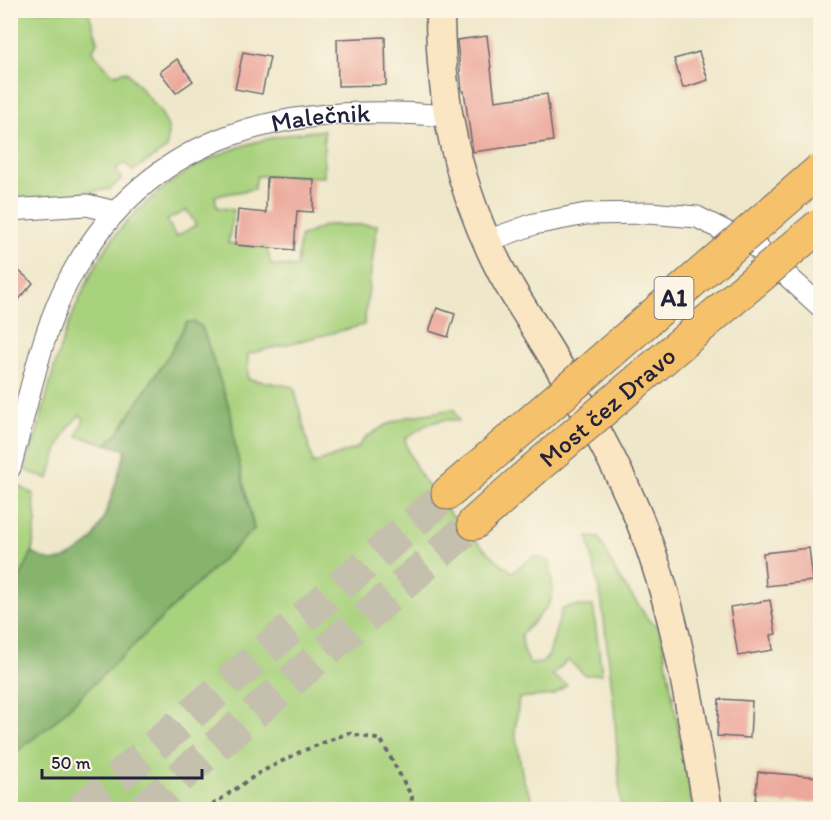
<svg xmlns="http://www.w3.org/2000/svg" width="831" height="820" font-family="Itim,sans-serif">
	<style>
		.green { fill: #a9d27e; stroke: #667a5c; stroke-width: 1.5; fill-rule: evenodd }
		.forest { fill: #86b46d; stroke: #546b54; stroke-width: 1.5 }
		.building { fill: #eca89b }
		.lines { fill: none; stroke-linecap: round; stroke-linejoin: round }
		.highway-tunnel { stroke: #c5c0ad; stroke-width: 33; stroke-dasharray: 33 16; stroke-linecap: butt }
		.street-casing { stroke: #69676d; stroke-width: 23 }
		.secondary-casing { stroke: #69676d; stroke-width: 31 }
		.highway-casing { stroke: #69676d; stroke-width: 35 }
		.path { stroke: #69676d; stroke-width: 4; stroke-dasharray: 4.5 4.5; stroke-linecap: butt }
		.street { stroke: #fff; stroke-width: 21 }
		.secondary { stroke: #fbe6c4; stroke-width: 28 }
		.highway { stroke: #f5c16b; stroke-width: 33 }
		.highway-bridge-casing { stroke: #69676d; stroke-width: 35; stroke-linecap: butt }
		.highway-bridge { stroke: #f5c16b; stroke-width: 33 }
		.labels { text-anchor: middle; stroke-width: 4.5; stroke-linejoin: round; paint-order: stroke }
		.shield { fill: #fcf5e5; stroke: #63616e; stroke-width: 1.5 }
		.shield-label { font-size: 24px; font-weight: bold; fill: #22223b }
		.street-label { font-size: 26px; fill: #22223b; stroke: #fcf5e5 }
	</style>
	<rect width="100%" height="100%" fill="#fcf5e5"/>
	<filter id="ink" filterUnits="userSpaceOnUse"><feTurbulence type="fractalNoise" baseFrequency=".0167" numOctaves="2"/><feDisplacementMap in="SourceGraphic" scale="12" xChannelSelector="R" yChannelSelector="G"/><feConvolveMatrix kernelMatrix="1 2 1 2 8 2 1 2 1" color-interpolation-filters="sRGB"/></filter>
	<filter id="wash" filterUnits="userSpaceOnUse"><feTurbulence type="fractalNoise" baseFrequency=".008" numOctaves="4" result="noise"/><feDisplacementMap in="SourceGraphic" scale="24" xChannelSelector="R" yChannelSelector="G"/><feGaussianBlur stdDeviation="1.35" result="paint"/><feColorMatrix in="noise" values="0 0 0 0 0 0 0 0 0 0 0 0 0 0 0 0 0 1.4 0 .05"/><feComposite in="paint" operator="in"/></filter>
	<g filter="url(#wash)">
		<rect width="100%" height="100%" fill="#eee7c9"/>
		<!-- green -->
		<g class="green">
			<path d="M11 11H88L98 41 92 51 113 75 126 71 160 111 168 127 167 148 133 171 125 163 116 168 121 179 110 189 11 203Z"/>
			<path d="M324 130V177L257 176 254 189 215 196 217 207 234 210 228 243 267 248 271 265 297 267 300 237 326 225H377L364 325 248 354V379L294 387 313 464 357 448 365 438 384 426 407 417 454 409 459 421C438 416 421 427 405 439 413 482 478 546 512 572L535 556 550 561C551 572 554 588 551 599 549 609 528 626 521 635L524 651 530 664 542 663 549 655 562 609 572 606H593L602 674 585 675 568 660 552 675 567 685 553 695 519 698 515 731 523 779 537 809 11 810V756L52 724 254 529 235 445 231 413 202 327 187 322 168 356 118 433 106 444 77 436 84 419 80 415C62 430 54 457 49 479L25 470C31 451 37 433 42 413 48 393 52 372 59 352 70 317 94 261 117 233 173 167 239 137 324 130ZM187 210 196 225 176 237 167 220Z"/>
			<path d="M19 486 33 494 36 522 32 552 11 597V500Z"/>
			<path d="M588 537 599 538 618 576 650 622 657 625 662 638 693 809H621L614 706 602 603Z"/>
		</g>
		<!-- forest -->
		<path class="forest" d="M187 322H194L202 327 231 413 235 445 254 529 52 724 11 756V597L32 552C50 564 60 564 78 551 83 547 90 544 93 539 109 513 116 479 126 450L106 444 118 433 168 356Z"/>
		<g id="blocks">
			<!-- building -->
			<g class="building">
				<path d="M487 36 495 101 547 94 553 141 473 152 464 91H462L457 40Z"/>
				<path d="M385 37 386 85 338 86 337 39Z"/>
				<path d="M243 52 270 57 262 94 235 89Z"/>
				<path d="M699 52 708 80 683 88 674 59Z"/>
				<path d="M177 59 193 81 176 93 160 72Z"/>
				<path d="M267 177 314 179 313 212 297 211 294 250 235 245 238 210 266 213Z"/>
				<path d="M10 263 33 283 10 310Z"/>
				<path d="M437 308 455 314 448 337 429 331Z"/>
				<path d="M809 548 813 581 766 586 763 553Z"/>
				<path d="M770 600 776 634 771 635 773 650 738 656 730 607Z"/>
				<path d="M719 699 752 701 750 738 717 736Z"/>
				<path d="M758 772 820 777V802H788V804L755 801Z"/>
			</g>
		</g>
	</g>
	<g filter="url(#ink)">
		<use href="#blocks" fill-opacity="0" stroke="#69676d" stroke-width="1.5"/>
		<g class="lines">
			<!-- highway-tunnel -->
			<g class="highway-tunnel">
				<path d="M80 810 448 493"/>
				<path d="M142 810 474 523"/>
			</g>
			<!-- street casing -->
			<g class="street-casing">
				<g id="street">
					<path d="M10 210 87 205 115 212"/>
					<path d="M488 243 498 237 534 224 586 214 649 213 697 217 756 247 820 306"/>
					<path id="s1" d="M10 468C27 407 42 326 73 272 154 127 294 102 447 116"/>
				</g>
			</g>
			<!-- secondary casing -->
			<g class="secondary-casing">
				<path id="secondary" d="M440 10C440 105 458 189 502 273 514 295 529 317 542 339 574 391 607 445 632 502 675 599 690 705 708 810"/>
			</g>
			<!-- highway casing -->
			<g class="highway-casing">
				<g id="highway">
					<path d="M448 493 527 425"/>
					<path d="M474 523 532 471"/>
				</g>
			</g>
			<!-- path -->
			<path class="path" d="M205 810 259 773 300 752 348 733 381 740 412 797 411 810"/>
			<!-- street -->
			<use href="#street" class="street"/>
			<!-- secondary -->
			<use href="#secondary" class="secondary"/>
			<!-- highway -->
			<use href="#highway" class="highway"/>
			<!-- highway-bridge casing -->
			<g class="highway-bridge-casing">
				<g id="highway-bridge">
					<path d="M527 425 820 170"/>
					<path id="s2" d="M532 471 820 225"/>
				</g>
			</g>
			<!-- highway-bridge -->
			<use href="#highway-bridge" class="highway-bridge"/>
		</g>
	</g>
	<g class="labels">
		<!-- shield labels -->
		<rect class="shield" x="654.5" y="277" width="39" height="42" rx="4.5"/>
		<g class="shield-label">
			<text x="674" y="306">A1</text>
		</g>
		<!-- street labels -->
		<g class="street-label">
			<text dy="9" stroke="none"><textPath href="#s1" startOffset="512">Malečnik</textPath></text>
			<text dy="9" stroke="none"><textPath href="#s2" startOffset="99">Most čez Dravo</textPath></text>
		</g>
	</g>
	<!-- margin -->
	<rect width="831" height="820" fill="none" stroke="#fcf5e5" stroke-width="36"/>
	<!-- scale -->
	<path d="M42 769v9h160v-9" fill="none" stroke="#22223b" stroke-width="3"/>
	<text x="51" y="769" font-size="18" fill="#22223b" stroke="#fcf5e5" stroke-width="4.5" paint-order="stroke">50 m</text>
</svg>
